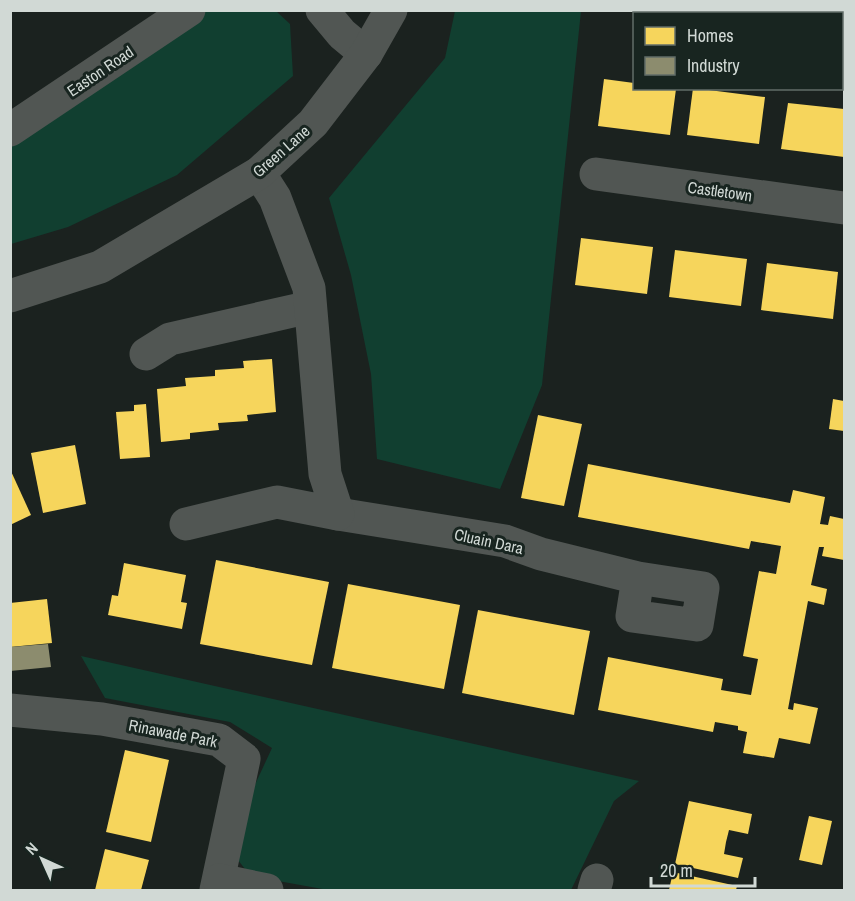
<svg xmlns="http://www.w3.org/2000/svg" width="855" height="901" font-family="'Archivo Narrow',sans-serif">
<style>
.green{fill:#113f30}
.homes{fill:#f6d55c}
.industry{fill:#8c8c6e}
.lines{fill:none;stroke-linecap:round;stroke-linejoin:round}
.street{stroke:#515653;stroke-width:33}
.secondary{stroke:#515653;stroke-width:33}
.labels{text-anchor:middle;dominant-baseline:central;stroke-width:6;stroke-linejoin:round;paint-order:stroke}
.street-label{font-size:16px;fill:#d1d9d5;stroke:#182520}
</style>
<rect width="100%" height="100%" fill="#1b221f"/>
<g class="green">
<path d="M 207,11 L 276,11 L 290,24 L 293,76 L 177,175 L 68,227 L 11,244 L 11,145 Z"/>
<path d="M 455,11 L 581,11 L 542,385 L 500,489 L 377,459 L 371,374 L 351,275 L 329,198 L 445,58 Z"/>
<path d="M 81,656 L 639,781 L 614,801 L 571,890 L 328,890 L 267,879 L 245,869 L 234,855 L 252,791 L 272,748 L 230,722 L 105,698 Z"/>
</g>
<g class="homes">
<path d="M 604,79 L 634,83 L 634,88 L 676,89 L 670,135 L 598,126 Z"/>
<path d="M 693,88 L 765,97 L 759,144 L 687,135 Z"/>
<path d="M 788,103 L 844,109 L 844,157 L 781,149 Z"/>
<path d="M 581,238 L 653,247 L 647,294 L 575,285 Z"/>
<path d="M 675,250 L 747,259 L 741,306 L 669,297 Z"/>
<path d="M 767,263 L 838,272 L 833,319 L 761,310 Z"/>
<path d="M 272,359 L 276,412 L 247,415 L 248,421 L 218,423 L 219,430 L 190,433 L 190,439 L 161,442 L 157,389 L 186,386 L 185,378 L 215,376 L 215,370 L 244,368 L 243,361 Z"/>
<path d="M 833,399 L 844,401 L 844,431 L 829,429 Z"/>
<path d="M 146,404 L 150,457 L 120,459 L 116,412 L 134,411 L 134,405 Z"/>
<path d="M 538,415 L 582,424 L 564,506 L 521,498 Z"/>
<path d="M 75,445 L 86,504 L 43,513 L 31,453 Z"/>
<path d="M 588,464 L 790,503 L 793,490 L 825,497 L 820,524 L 828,525 L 830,516 L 844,519 L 844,560 L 822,556 L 824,547 L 819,547 L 811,585 L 827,589 L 824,605 L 808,601 L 788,709 L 793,710 L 794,703 L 818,708 L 810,744 L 779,738 L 774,758 L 743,753 L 747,732 L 738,730 L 738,726 L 715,722 L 713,732 L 598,710 L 608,657 L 723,679 L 721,690 L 751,695 L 758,659 L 743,656 L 759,571 L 776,574 L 781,546 L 751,541 L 749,549 L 578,517 Z"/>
<path d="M 10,469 L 31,515 L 10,525 Z"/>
<path d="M 216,560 L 329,582 L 312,665 L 200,644 Z"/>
<path d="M 124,563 L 186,575 L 181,602 L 187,603 L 182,629 L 108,615 L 112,595 L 118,596 Z"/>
<path d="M 348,584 L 460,605 L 444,689 L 332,668 Z"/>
<path d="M 47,599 L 52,643 L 10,647 L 10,603 Z"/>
<path d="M 478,610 L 590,631 L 574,715 L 462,693 Z"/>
<path d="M 125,750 L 169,760 L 151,842 L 106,832 Z"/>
<path d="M 689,801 L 752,814 L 748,834 L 729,830 L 726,842 L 724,854 L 743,858 L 738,878 L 675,864 Z"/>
<path d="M 809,816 L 832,821 L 822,865 L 799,860 Z"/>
<path d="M 105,849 L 149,860 L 141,890 L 95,890 Z"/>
<path d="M 673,872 L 737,886 L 736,890 L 669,890 Z"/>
</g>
<path class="industry" d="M 48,644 L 51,667 L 10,671 L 10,647 Z"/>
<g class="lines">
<g class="street">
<path d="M 322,10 L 342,34 L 366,54"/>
<path d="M 10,130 L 189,10"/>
<path d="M 596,174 L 844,208"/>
<path d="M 146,354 L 170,339 L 310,307"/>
<path d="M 338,514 L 505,541 L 541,554 L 638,578 L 703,588 L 697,625 L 632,616 L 638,578"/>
<path d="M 186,524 L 277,502 L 338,514 L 325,474 L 309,288 L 275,198 L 259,173"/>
<path d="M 10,710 L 102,719 L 219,740 L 244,759 L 216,890"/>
<path d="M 219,880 L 267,890"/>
<path d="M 594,890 L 597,880"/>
</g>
<path class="secondary" d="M 10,296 L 100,267 L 259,173 L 313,123 L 366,54 L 391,10"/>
</g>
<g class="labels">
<g class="street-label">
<text transform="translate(100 71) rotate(-34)">Easton Road</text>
<text transform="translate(281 151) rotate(-41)">Green Lane</text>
<text transform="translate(720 191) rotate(8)">Castletown</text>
<text transform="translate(489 541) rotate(12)">Cluain Dara</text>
<text transform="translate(173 733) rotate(11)">Rinawade Park</text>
</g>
</g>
<rect width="855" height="901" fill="none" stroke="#d1d9d5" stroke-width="24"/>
<rect x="633" y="12" width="210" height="78" fill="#182520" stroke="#626d68" stroke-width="1.5"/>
<rect x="645" y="27" width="30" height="18" fill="#f6d55c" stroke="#626d68" stroke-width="1.5"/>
<text x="687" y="42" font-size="18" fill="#d1d9d5">Homes</text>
<rect x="645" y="57" width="30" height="18" fill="#8c8c6e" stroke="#626d68" stroke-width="1.5"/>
<text x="687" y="72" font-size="18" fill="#d1d9d5">Industry</text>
<g transform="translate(42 859) rotate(315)" stroke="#182520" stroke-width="4.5" paint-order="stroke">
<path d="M0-4.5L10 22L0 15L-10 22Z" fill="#d1d9d5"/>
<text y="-9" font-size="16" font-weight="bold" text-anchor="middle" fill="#d1d9d5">N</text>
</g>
<path d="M651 877v9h104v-9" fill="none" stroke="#d1d9d5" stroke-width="3"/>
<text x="660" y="877" font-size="18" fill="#d1d9d5" stroke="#182520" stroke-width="4.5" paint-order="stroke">20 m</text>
</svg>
